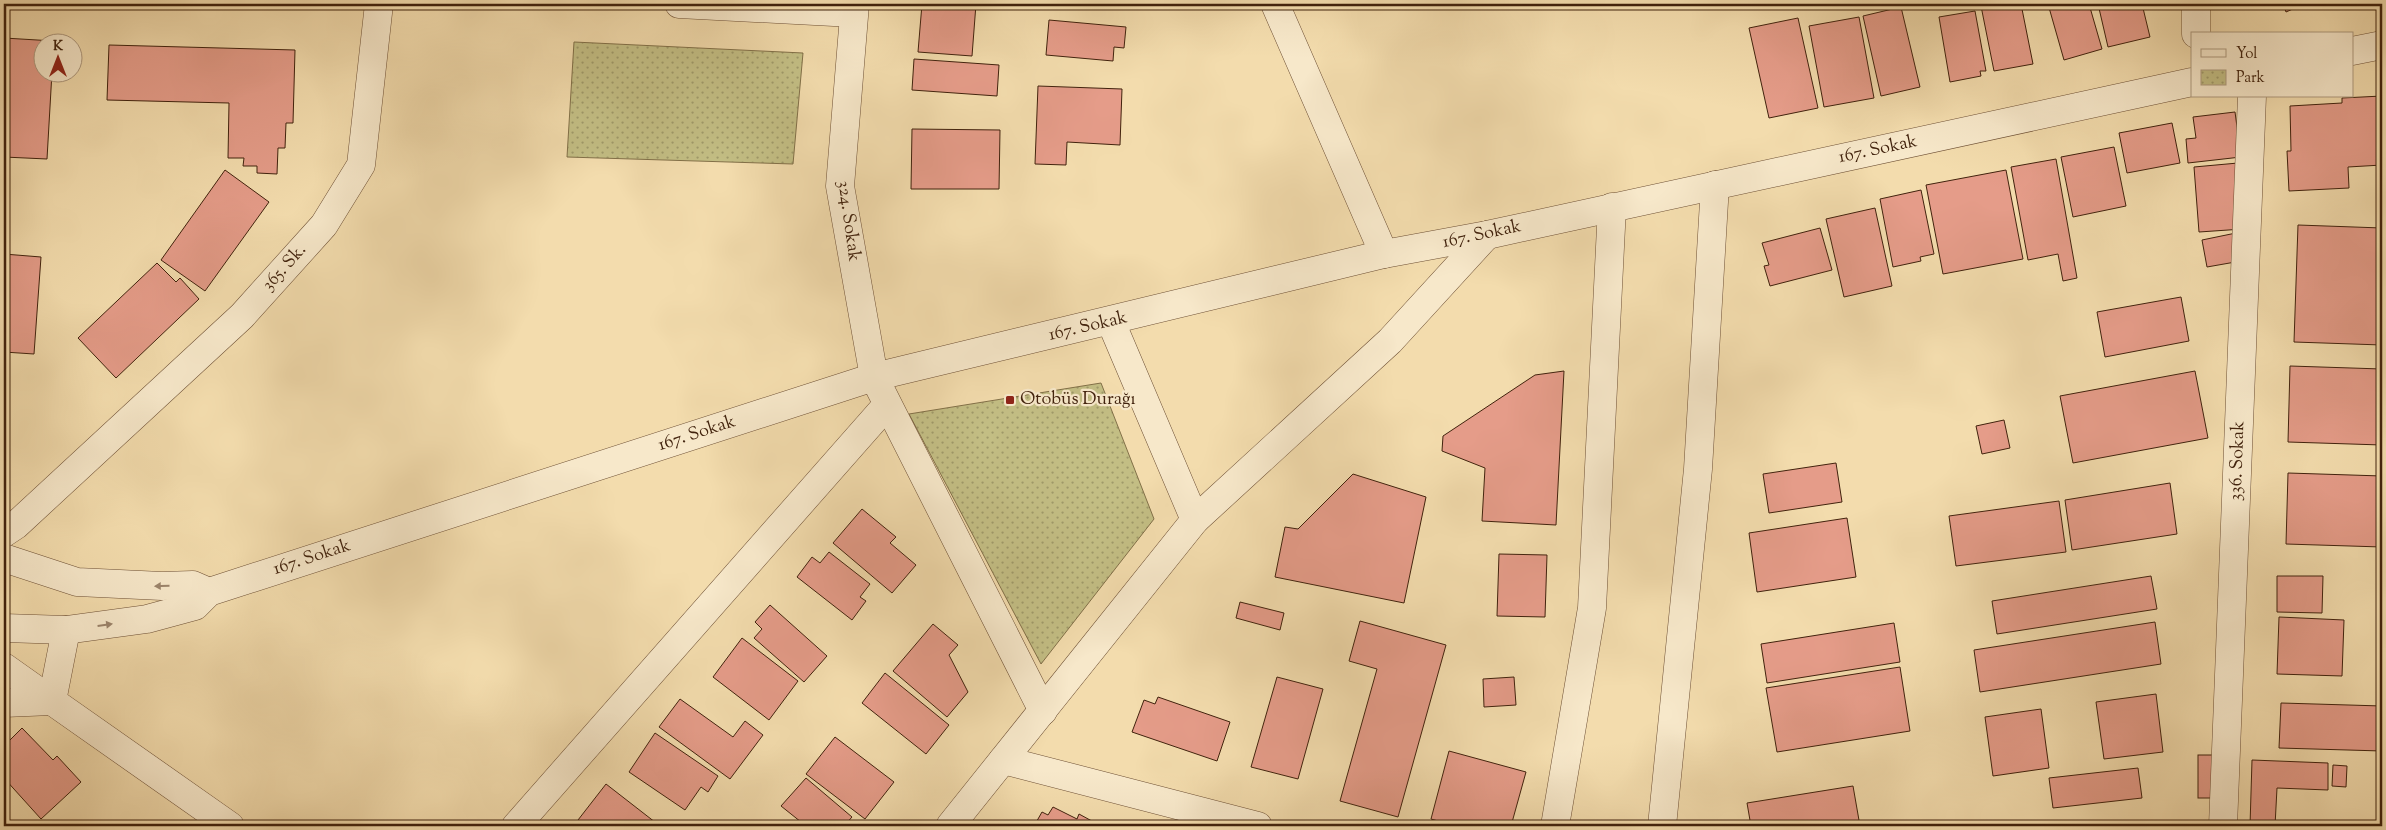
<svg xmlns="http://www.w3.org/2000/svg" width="2386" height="830" font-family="'Sorts Mill Goudy',serif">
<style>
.park{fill:url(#park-dots);stroke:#827048}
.building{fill:#e59c89;stroke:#41220d}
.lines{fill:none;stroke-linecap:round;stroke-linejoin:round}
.minor-casing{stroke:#6e5035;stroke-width:29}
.tertiary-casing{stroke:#6e5035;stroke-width:29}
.minor{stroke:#f7e8ca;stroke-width:28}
.tertiary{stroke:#f7e8ca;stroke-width:28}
.oneway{fill:#9c856c}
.poi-dot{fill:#8f2418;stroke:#f7e8ca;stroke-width:2}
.labels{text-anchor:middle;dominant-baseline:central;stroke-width:4.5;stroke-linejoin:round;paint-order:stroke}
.street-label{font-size:18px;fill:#41220d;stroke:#f7e8ca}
.poi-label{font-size:18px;fill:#41220d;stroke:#f7e8ca;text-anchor:start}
</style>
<defs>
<pattern id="park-dots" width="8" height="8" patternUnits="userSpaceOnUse" patternTransform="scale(1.25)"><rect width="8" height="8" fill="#c3be84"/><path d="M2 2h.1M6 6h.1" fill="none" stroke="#a09a6a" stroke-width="1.8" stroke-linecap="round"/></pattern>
</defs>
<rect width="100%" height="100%" fill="#f3dcad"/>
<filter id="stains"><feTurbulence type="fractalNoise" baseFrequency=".004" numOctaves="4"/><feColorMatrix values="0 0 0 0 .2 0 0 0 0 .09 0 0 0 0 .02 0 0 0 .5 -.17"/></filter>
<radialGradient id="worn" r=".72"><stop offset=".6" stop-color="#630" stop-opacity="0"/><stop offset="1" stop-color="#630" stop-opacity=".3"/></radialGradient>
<g class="park">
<path d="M 574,42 L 803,53 L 793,164 L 567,157 Z"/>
<path d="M 1101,383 L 1154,519 L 1041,664 L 909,414 Z"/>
</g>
<g class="building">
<path d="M 922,4 L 976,4 L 972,56 L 918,52 Z"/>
<path d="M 1993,4 L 2021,4 L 2033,64 L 1994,71 L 1981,6 Z"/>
<path d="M 2048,4 L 2089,4 L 2102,49 L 2064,60 Z"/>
<path d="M 2098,4 L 2142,4 L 2150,37 L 2108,47 Z"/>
<path d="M 2283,4 L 2304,4 L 2286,12 Z"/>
<path d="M 1901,7 L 1920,87 L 1881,96 L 1863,16 Z"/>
<path d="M 1975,11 L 1986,71 L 1980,71 L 1981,76 L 1950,82 L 1939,17 Z"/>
<path d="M 1859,17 L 1874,98 L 1824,107 L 1809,26 Z"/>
<path d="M 1798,18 L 1818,108 L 1769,118 L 1749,28 Z"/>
<path d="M 1049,20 L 1126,27 L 1124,48 L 1114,47 L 1113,61 L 1046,55 Z"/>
<path d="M 4,38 L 54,41 L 42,42 L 42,72 L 52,72 L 47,159 L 4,157 Z"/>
<path d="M 109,45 L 295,50 L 293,123 L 286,123 L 285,148 L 278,148 L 277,174 L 257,173 L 257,166 L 243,166 L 244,158 L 228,158 L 229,103 L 107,100 Z"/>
<path d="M 914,59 L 999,65 L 997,96 L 912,90 Z"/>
<path d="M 1038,86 L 1122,89 L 1120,145 L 1067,142 L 1066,165 L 1035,164 Z"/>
<path d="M 2382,96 L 2382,165 L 2348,167 L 2349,188 L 2289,191 L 2287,151 L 2291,151 L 2290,106 L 2342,103 L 2342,98 Z"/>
<path d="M 2235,112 L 2241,157 L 2188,163 L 2186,139 L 2196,138 L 2193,117 Z"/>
<path d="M 2172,123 L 2180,163 L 2127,173 L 2119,133 Z"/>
<path d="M 912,129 L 1000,130 L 999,189 L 911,189 Z"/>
<path d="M 2114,147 L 2126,206 L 2073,217 L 2061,157 Z"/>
<path d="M 2056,159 L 2077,278 L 2063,281 L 2058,254 L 2028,260 L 2011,167 Z"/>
<path d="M 2238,163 L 2243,229 L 2199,232 L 2194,167 Z"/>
<path d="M 225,170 L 269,202 L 205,291 L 161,260 Z"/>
<path d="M 2006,170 L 2023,259 L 1943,274 L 1926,185 Z"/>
<path d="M 1921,190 L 1934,254 L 1920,257 L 1921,261 L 1893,267 L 1880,199 Z"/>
<path d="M 1875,208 L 1892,286 L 1844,297 L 1826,219 Z"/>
<path d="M 2298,225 L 2382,228 L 2382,345 L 2294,342 Z"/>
<path d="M 1820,228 L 1832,270 L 1770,286 L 1764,266 L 1769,265 L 1762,243 Z"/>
<path d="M 2236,233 L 2241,261 L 2207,267 L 2202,240 Z"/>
<path d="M 4,254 L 41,257 L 34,354 L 4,352 Z"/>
<path d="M 157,263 L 176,282 L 180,278 L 199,299 L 116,378 L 78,338 Z"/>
<path d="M 2181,297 L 2189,341 L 2105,357 L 2097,312 Z"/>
<path d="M 2290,366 L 2382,369 L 2382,445 L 2288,442 Z"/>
<path d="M 4,369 L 9,369 L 7,440 L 4,440 Z"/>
<path d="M 1564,371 L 1556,525 L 1482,521 L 1485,468 L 1442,451 L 1443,436 L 1535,375 Z"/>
<path d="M 2195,371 L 2208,438 L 2073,463 L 2060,396 Z"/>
<path d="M 2004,420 L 2010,448 L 1982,454 L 1976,426 Z"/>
<path d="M 1836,463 L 1842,502 L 1769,513 L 1763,474 Z"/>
<path d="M 2288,473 L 2382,476 L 2382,547 L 2286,544 Z"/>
<path d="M 1353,474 L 1426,497 L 1404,603 L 1275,577 L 1285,527 L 1298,529 Z"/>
<path d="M 2170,483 L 2177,534 L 2072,550 L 2065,500 Z"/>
<path d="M 2059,501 L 2066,552 L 1956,566 L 1949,516 Z"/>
<path d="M 862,509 L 896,537 L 890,543 L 916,565 L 892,593 L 833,543 Z"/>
<path d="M 1847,518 L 1856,577 L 1757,592 L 1749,533 Z"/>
<path d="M 829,552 L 870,584 L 860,597 L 866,601 L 852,620 L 797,577 L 812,557 L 820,563 Z"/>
<path d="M 1499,554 L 1547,555 L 1545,617 L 1497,616 Z"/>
<path d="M 2151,576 L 2157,609 L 1997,634 L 1992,601 Z"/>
<path d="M 2277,576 L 2323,576 L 2322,613 L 2277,612 Z"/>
<path d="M 1240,602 L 1284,613 L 1280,630 L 1236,618 Z"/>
<path d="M 770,605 L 827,656 L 804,682 L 754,638 L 762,629 L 755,622 Z"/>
<path d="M 2279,617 L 2344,620 L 2342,676 L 2277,674 Z"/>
<path d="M 1360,621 L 1446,645 L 1398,817 L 1340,801 L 1377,669 L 1349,661 Z"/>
<path d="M 2155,622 L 2161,664 L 1980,692 L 1974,650 Z"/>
<path d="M 1894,623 L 1900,662 L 1767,683 L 1761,644 Z"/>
<path d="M 933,624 L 958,645 L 949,655 L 968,692 L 947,717 L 893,671 Z"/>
<path d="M 742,638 L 798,681 L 769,720 L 713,677 Z"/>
<path d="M 1900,667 L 1910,731 L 1777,752 L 1766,688 Z"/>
<path d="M 885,673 L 949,725 L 926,754 L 862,703 Z"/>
<path d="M 1277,677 L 1323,689 L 1298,779 L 1251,767 Z"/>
<path d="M 1514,677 L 1516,705 L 1484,707 L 1483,679 Z"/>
<path d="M 2156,694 L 2163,752 L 2104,759 L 2096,702 Z"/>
<path d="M 1158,697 L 1230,722 L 1217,761 L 1132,732 L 1144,700 L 1155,704 Z"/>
<path d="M 680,699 L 733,737 L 745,721 L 763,735 L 730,779 L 659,727 Z"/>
<path d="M 2281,703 L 2382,706 L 2382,751 L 2279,748 Z"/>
<path d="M 2041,709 L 2049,768 L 1993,776 L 1985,717 Z"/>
<path d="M 22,728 L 53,760 L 57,756 L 81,782 L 41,819 L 4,778 L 4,746 Z"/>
<path d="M 655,733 L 718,776 L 708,792 L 701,787 L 685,810 L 629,772 Z"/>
<path d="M 835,737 L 894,782 L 865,819 L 806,774 Z"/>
<path d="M 1449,751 L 1526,772 L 1511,826 L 1456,826 L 1431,819 Z"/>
<rect x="2198" y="755" width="23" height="43"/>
<path d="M 2252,760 L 2328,763 L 2328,790 L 2277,788 L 2275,826 L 2250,826 Z"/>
<path d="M 2333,765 L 2347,766 L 2346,787 L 2332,786 Z"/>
<path d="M 2138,768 L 2142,798 L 2053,808 L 2049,778 Z"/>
<path d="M 806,778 L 852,817 L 844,826 L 806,826 L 781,806 Z"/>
<path d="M 606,784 L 660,826 L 586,826 L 578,820 Z"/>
<path d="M 1853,786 L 1860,826 L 1751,826 L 1747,803 Z"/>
<path d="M 1053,807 L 1077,819 L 1079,814 L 1101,826 L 1034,826 L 1042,812 L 1048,815 Z"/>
</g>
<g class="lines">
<defs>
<g id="minor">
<path d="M 679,4 L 853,13"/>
<path d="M 855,4 L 840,186 L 874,377 L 1043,711"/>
<path d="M 1275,4 L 1384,254"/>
<path d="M 2196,34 L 2196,4"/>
<path d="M 1111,322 L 1195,520"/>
<path d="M 4,533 L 16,525 L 242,316 L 324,225 L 361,165 L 379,4"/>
<path d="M 66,630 L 52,701 L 230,826"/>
<path d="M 4,667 L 52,701"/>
<path d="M 4,703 L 52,701"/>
<path d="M 1003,760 L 1258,826"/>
<path d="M 516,826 L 886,406"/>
<path d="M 950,826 L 1195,520 L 1390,341 L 1487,235"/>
<path d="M 1555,826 L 1592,608 L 1612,207"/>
<path d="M 1662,826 L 1698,469 L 1715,185"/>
<path d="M 2223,826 L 2252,96"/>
</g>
<g id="tertiary">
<path d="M 2352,51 L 2382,45"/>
<path d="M 4,558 L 77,582 L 162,586 L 193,585 L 209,592"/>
<path d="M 4,628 L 66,630 L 147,619 L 195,606 L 209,592 L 874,377 L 1384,254 L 1487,235 L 2192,82"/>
</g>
</defs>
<use href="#minor" class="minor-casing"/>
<use href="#tertiary" class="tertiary-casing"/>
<use href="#minor" class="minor"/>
<use href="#tertiary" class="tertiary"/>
</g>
<defs><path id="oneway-solid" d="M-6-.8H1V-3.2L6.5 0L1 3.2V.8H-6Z" transform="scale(1.25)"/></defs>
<g class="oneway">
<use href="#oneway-solid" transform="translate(162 586) rotate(179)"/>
<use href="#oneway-solid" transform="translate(105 625) rotate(-8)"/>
</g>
<rect class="poi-dot" x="1005" y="395" width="10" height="10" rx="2.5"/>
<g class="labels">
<g class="street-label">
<text transform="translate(1878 150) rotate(-12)">167. Sokak</text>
<text transform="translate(848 221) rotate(82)">324. Sokak</text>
<text transform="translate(1482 235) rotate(-12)">167. Sokak</text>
<text transform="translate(285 268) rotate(-48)">365. Sk.</text>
<text transform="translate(1088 327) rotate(-13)">167. Sokak</text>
<text transform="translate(697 434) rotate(-18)">167. Sokak</text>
<text transform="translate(2238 461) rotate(-88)">336. Sokak</text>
<text transform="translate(312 558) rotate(-18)">167. Sokak</text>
</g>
<g class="poi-label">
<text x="1020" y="400">Otobüs Durağı</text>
</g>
</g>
<rect width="2386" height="830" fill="none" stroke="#f3dcad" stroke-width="20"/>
<rect x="5" y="5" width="2376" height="820" fill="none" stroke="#41220d" stroke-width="2.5"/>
<rect x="10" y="10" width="2366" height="810" fill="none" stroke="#41220d"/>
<rect x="2191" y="32" width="162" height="65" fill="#f7e8ca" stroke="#ae997e"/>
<rect x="2201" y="49" width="25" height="8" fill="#f7e8ca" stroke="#ae997e"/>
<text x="2236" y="58" font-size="15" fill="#41220d">Yol</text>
<rect x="2201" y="70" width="25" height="15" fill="url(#park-dots)" stroke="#ae997e"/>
<text x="2236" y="82" font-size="15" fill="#41220d">Park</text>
<g transform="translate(58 58)"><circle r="24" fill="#f7e8ca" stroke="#ae997e"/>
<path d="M0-4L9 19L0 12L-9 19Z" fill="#8f2418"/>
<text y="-8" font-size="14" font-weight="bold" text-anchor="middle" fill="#41220d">K</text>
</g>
<rect width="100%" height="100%" filter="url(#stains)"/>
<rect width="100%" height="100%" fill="url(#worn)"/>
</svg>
